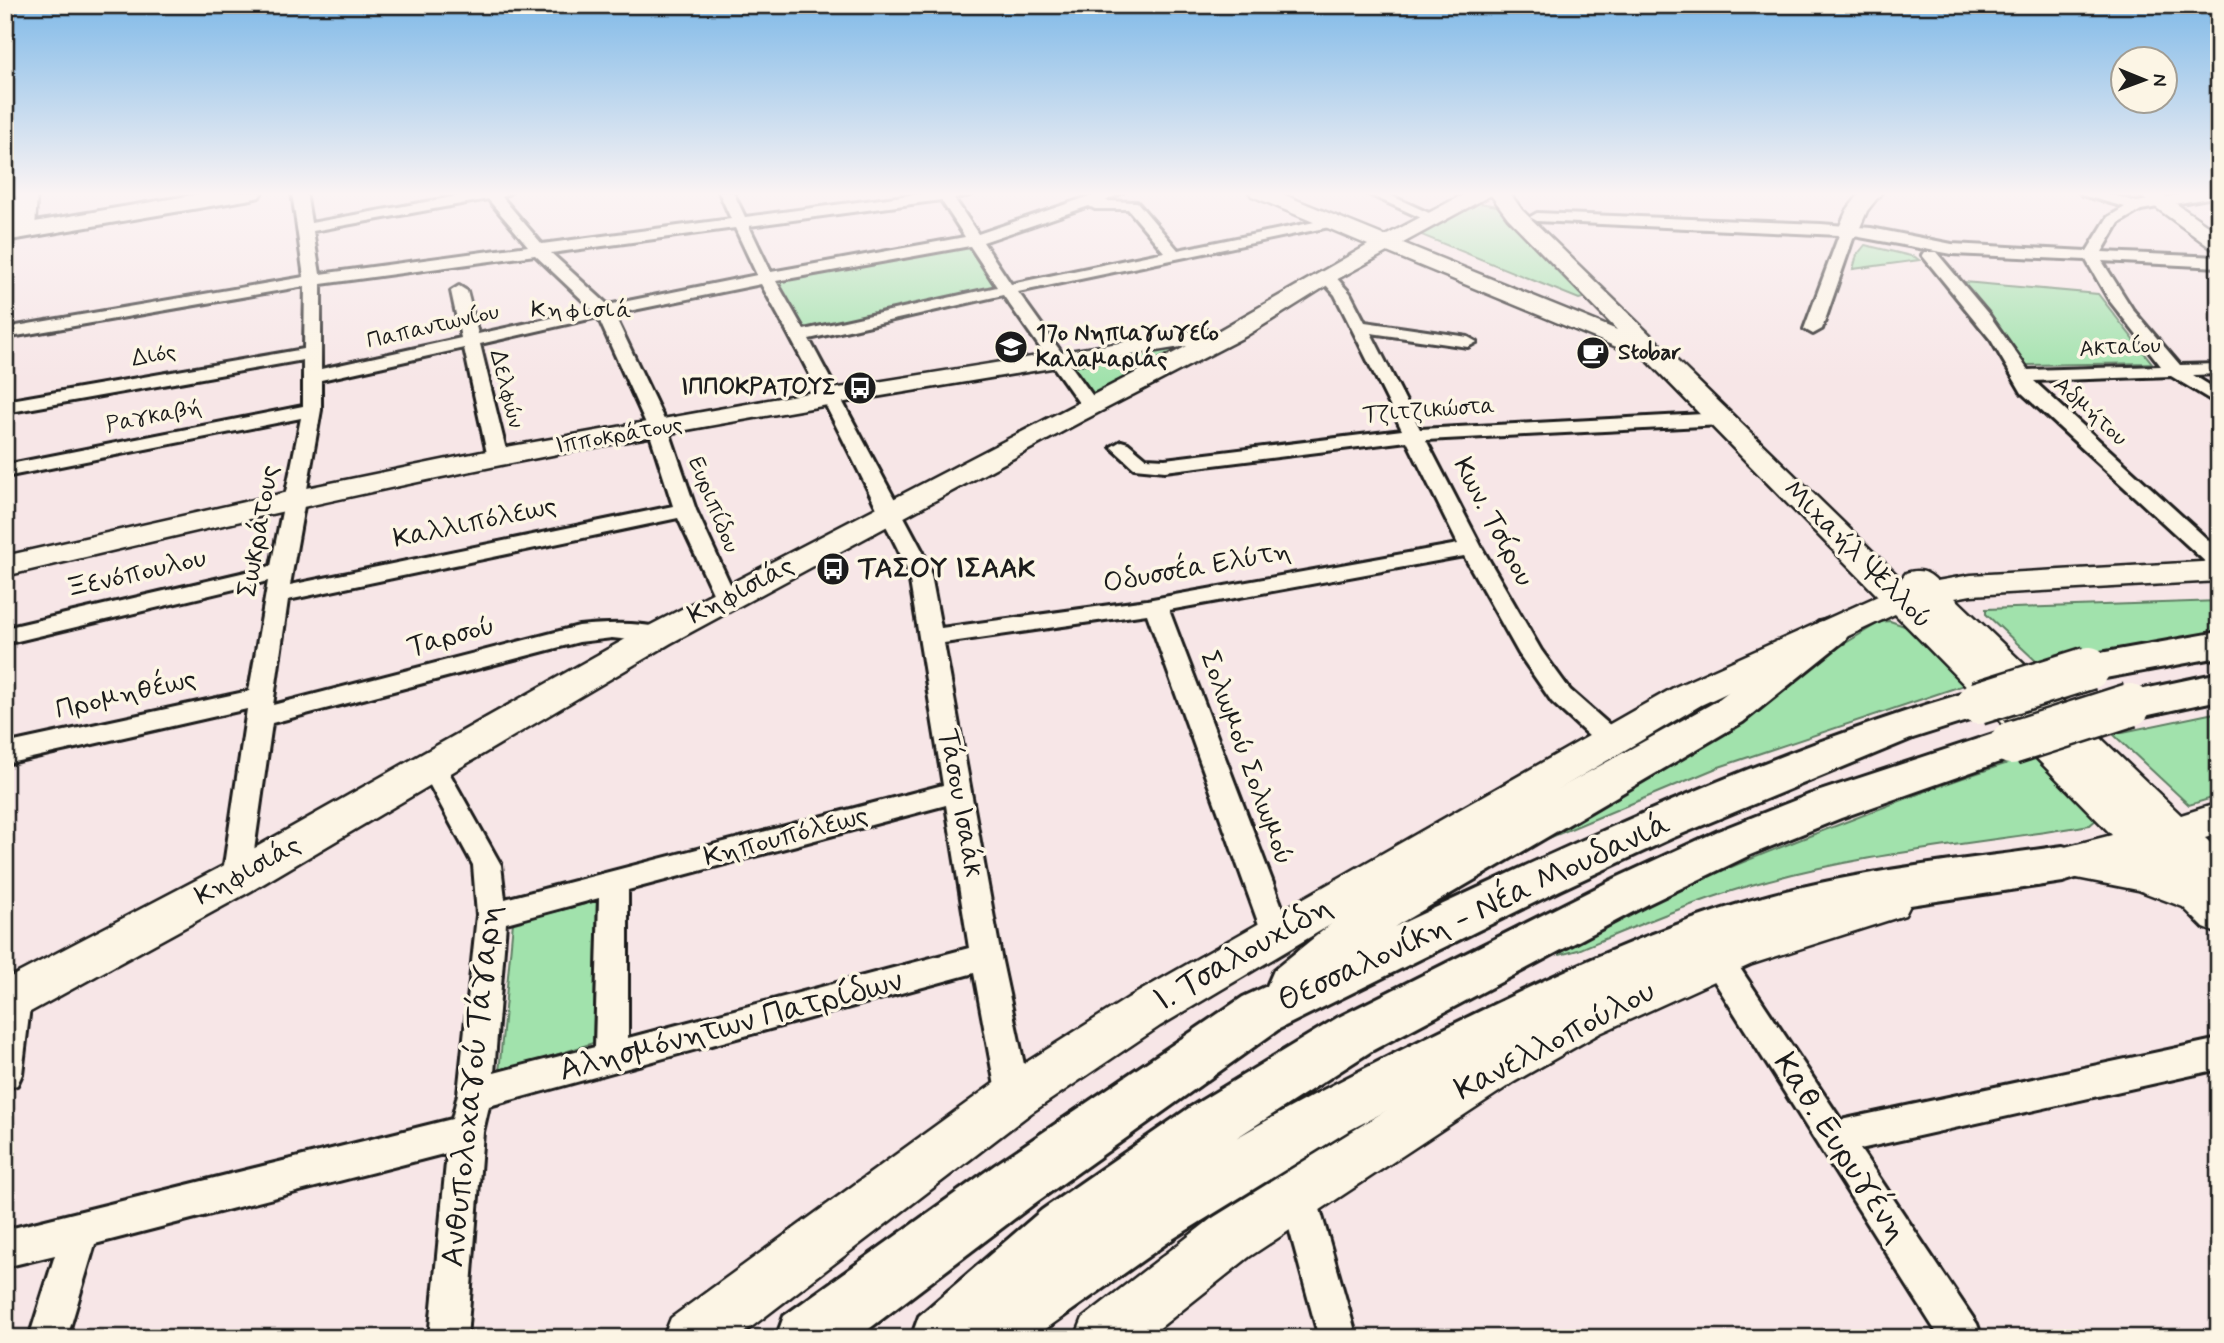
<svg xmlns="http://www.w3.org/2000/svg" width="2224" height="1343" font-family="Mynerve,sans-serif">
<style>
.green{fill:#a1e2ac;stroke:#5e7f64;stroke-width:2}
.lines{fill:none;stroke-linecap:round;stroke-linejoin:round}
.street-casing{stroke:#1c1c1c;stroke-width:6}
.secondary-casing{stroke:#1c1c1c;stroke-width:5}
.primary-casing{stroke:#1c1c1c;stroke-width:6}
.highway-casing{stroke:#1c1c1c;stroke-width:6}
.street{fill:#fcf5e5;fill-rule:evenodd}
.secondary{fill:#fcf5e5;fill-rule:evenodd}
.primary{fill:#fcf5e5;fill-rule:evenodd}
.highway{fill:#fcf5e5;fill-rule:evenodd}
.highway-bridge-casing{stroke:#1c1c1c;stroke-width:47;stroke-linecap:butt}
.highway-bridge{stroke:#fcf5e5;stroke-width:42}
.labels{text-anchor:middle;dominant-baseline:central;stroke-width:7;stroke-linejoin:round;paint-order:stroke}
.far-street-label{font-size:23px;fill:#1c1c1c;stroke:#fcf5e5}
.far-poi-label{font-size:23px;font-weight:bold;fill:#1c1c1c;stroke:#fcf5e5;text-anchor:start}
.far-neighbourhood-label{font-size:24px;letter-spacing:2px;fill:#1c1c1c;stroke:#fcf5e5}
.street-label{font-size:28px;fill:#1c1c1c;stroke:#fcf5e5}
.poi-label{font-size:28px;font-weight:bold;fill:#1c1c1c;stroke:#fcf5e5;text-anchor:start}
.near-street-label{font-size:33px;fill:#1c1c1c;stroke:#fcf5e5}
</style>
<rect width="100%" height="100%" fill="#f7e6e7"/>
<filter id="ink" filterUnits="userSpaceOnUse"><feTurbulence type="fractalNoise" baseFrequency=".0143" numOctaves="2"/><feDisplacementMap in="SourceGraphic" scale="14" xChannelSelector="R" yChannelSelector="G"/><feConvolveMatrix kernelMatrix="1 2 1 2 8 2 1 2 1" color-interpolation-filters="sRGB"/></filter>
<g filter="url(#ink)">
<g class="green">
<path d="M 1479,203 L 1497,206 L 1587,297 L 1579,299 L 1419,234 Z"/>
<path d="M 975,240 L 1008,290 L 797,337 L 766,278 Z"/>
<path d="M 1865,245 L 1915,257 L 1919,260 L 1853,269 L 1857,255 Z"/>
<path d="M 1964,282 L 2098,294 L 2152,363 L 2027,365 Z"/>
<path d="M 1204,336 L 1090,397 L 1066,360 Z"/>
<path d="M 2219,601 L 2219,632 L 2038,663 L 1986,614 L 1986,609 Z"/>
<path d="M 1890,621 L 1913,629 L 1967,684 L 1719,767 L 1530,846 L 1526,839 L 1880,622 Z"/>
<path d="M 2219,712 L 2219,796 L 2189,805 L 2113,734 Z"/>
<path d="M 2039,754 L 2097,819 L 2090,825 C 1976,844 1860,853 1748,886 C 1690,903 1634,927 1578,950 L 1560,955 L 1557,952 C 1646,900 1743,861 1838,825 C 1905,799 1970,773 2039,754 Z"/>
<path d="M 597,901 L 593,1043 L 499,1073 L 513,922 Z"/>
</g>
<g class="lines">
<defs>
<g id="street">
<path d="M 5,192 L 21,192 L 19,195 L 5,197 Z"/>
<path d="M 292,192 L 306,192 L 311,223 L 480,192 L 511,192 L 502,197 L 542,244 L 731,219 L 719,192 L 733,192 L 745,217 L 933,192 L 972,192 L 970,195 L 954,198 L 978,234 L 1102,192 L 1123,192 L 1105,201 L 1137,202 L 1178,250 L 1334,218 L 1339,219 L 1341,222 L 1339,225 L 1334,226 L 1018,292 L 1100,406 L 1091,412 L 1084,410 L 1003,295 L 809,339 L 923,552 L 931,575 L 941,628 L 1147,600 L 1458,544 L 1407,441 L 1165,471 L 1134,468 L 1111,447 L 1121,441 L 1128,443 L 1146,458 L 1165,459 L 1402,430 L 1335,295 L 1318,276 L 1320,273 L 1332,273 L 1350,293 L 1365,322 L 1468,337 L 1477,342 L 1468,347 L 1371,333 L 1420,429 L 1722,413 L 1732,419 L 1722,425 L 1426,440 L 1482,548 L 1541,650 L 1570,690 L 1621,735 L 1625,742 L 1621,749 L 1612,751 L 1603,749 L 1552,702 L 1519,654 L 1464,556 L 1169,610 L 1292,933 L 1288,942 L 1277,946 L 1266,942 L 1262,933 L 1147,614 L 944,643 L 1001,957 L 1031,1097 L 1026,1108 L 1014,1113 L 1002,1108 L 997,1097 L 974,973 L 489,1106 L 483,1132 L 467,1338 L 429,1338 L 447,1153 L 95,1244 L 67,1338 L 29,1338 L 55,1255 L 5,1267 L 5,1230 L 452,1119 L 458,1094 L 477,915 L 473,865 L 419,765 L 423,758 L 432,755 L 441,758 L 501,865 L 505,899 L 943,785 L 909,575 C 899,547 884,524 872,498 C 836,424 800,354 761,284 L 614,314 L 668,428 L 696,510 L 737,599 L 734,604 L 726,606 L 718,604 L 678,518 L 288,600 L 273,705 L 579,626 C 608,623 638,622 667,629 L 671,635 L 667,641 L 659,643 L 612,638 L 579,642 L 272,723 L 250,879 L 246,887 L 236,891 L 226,887 L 222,879 L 247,709 L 5,764 L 5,744 L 249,691 L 268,581 L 5,644 L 5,628 L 271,566 L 301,418 L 5,477 L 5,465 L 303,406 L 303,360 L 5,413 L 5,401 L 304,349 L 305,286 L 5,338 L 5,328 L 304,277 ZM 488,199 L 528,246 L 320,274 L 313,231 ZM 941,200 L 965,237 L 771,272 L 749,226 ZM 1089,206 L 1095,209 L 1128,209 L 1164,252 L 1011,284 L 983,242 ZM 735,228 L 757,275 L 608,305 L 551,253 ZM 970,246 L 997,287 L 804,330 L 776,281 ZM 535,255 L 592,309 L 478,334 L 467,291 L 459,286 L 451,291 L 461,338 L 321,369 L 321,284 ZM 598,317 L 648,428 L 673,506 L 290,585 L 321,410 L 321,380 L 464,348 L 488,458 L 491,462 L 505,462 L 508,458 L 480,344 ZM 946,805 L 969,948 L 628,1038 L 628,890 ZM 599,898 L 595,1047 L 494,1073 L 506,923 Z"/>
<path d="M 1364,192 L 1383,192 L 1440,218 L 1438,221 L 1428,221 Z"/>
<path d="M 2080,192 L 2103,192 L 2137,202 L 2194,192 L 2219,192 L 2219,196 L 2141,210 L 2119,223 L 2102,252 L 2219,257 L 2219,267 L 2102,261 L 2133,310 L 2180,365 L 2219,364 L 2219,374 L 2193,375 L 2219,391 L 2219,405 L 2171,376 L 2034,381 L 2219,550 L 2219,569 L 2211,567 L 2022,393 L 1991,340 L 1922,255 L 1924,252 L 1936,252 L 1990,316 L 2028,370 L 2161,366 L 2109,300 L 2086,260 L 1952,254 L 1854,236 L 1822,329 L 1813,334 L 1804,329 L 1839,235 L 1537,221 L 1530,217 L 1537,213 L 1821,224 L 1871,228 L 1952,244 L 2087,251 L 2108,217 L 2125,207 L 2082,195 Z"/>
<path d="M 1717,946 L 1728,950 L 1841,1120 L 2219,1039 L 2219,1069 L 1860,1149 L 1977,1324 L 1982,1338 L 1940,1338 L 1706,968 L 1702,959 L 1706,950 Z"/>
<path d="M 15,984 L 26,988 L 31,998 L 22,1074 L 17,1085 L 5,1089 L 5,988 Z"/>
<path d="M 1298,1177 L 1311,1182 L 1316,1195 L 1357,1338 L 1319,1338 L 1280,1195 L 1285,1182 Z"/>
</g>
<g id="secondary">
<path d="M 17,192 L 37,192 L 35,231 L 32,236 L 16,236 L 13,231 Z"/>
<path d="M 1249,192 L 1277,192 L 1385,236 L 1468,192 L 1509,192 L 1522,210 L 1901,579 L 1906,573 C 1920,569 1927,571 1937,581 L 1971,575 L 2219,561 L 2219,581 L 1971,595 L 1955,598 L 2181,815 L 2219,803 L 2219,834 L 2205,838 L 2219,851 L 2219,934 L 2204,928 L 2183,907 L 2138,890 L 2072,877 L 2037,886 L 2022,882 L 2016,870 L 2022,858 L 2112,835 L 1895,614 L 1701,705 L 1160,1026 L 1031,1113 L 737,1338 L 663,1338 L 671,1318 L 997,1081 L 1128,998 L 1675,687 L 1878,596 L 1642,355 L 1631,353 L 1387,252 L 1334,281 L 1246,336 L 1084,420 L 671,643 L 251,891 L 21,1017 L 5,1023 L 5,980 L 221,867 L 647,627 L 1187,346 C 958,383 729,420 501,465 C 335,498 170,537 5,576 L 5,556 L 302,489 L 501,448 L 802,394 L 1206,329 L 1216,332 L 1368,245 L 1252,196 ZM 1491,195 L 1508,218 L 1617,330 L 1403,243 Z"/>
<path d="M 1861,192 L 1882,192 L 1867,211 L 1856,237 L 1840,237 L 1837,232 L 1847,210 Z"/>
<path d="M 2135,192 L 2159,192 L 2219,233 L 2219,249 L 2211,248 Z"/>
<path d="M 1890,886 L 1905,891 L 1911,903 L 1905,915 L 1752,964 L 1600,1033 L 1514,1082 L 1249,1257 L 1147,1338 L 1075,1338 L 1083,1318 L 1211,1219 L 1480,1052 L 1568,1005 L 1727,936 Z"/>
</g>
<path id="primary" d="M 211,192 L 262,192 L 259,197 L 251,199 L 5,241 L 5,227 Z"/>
<g id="highway">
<path d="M 1832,619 L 1845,622 L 1851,631 L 1845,640 L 1743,722 L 1394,927 C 1584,838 1776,748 1978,689 L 1992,693 L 1998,703 L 1992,713 L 1913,738 L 1672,838 L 1560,890 L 1279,1029 L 1035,1203 L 857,1338 L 776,1338 L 784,1316 L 995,1165 L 1243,997 L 1267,986 L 1274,970 L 1367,895 L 1715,702 L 1819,622 Z"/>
<path d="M 2219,632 L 2219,657 L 2089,681 L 2075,677 L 2070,668 L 2075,659 L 2089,655 Z"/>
<path d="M 2219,673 L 2219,700 L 2130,719 L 2116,715 L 2110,705 L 2116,695 Z"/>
<path d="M 2011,728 L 2025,733 L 2031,743 L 2025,753 L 1841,818 L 1750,855 L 1648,904 L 1373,1050 L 1236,1138 C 1307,1097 1379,1061 1452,1025 C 1555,974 1659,925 1770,895 C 1866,869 1965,860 2063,846 L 2079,851 L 2085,864 L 2079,877 L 2063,882 L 1857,913 L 1771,933 L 1699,957 L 1559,1020 L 1348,1131 L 1174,1238 L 1033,1338 L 911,1338 L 919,1316 L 1042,1210 L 1189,1108 L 1337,1018 L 1616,878 L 1718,831 L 1811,794 Z"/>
</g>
</defs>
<use href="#street" class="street-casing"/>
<use href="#secondary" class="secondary-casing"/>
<use href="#primary" class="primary-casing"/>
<use href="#highway" class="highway-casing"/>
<use href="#street" class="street"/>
<use href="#secondary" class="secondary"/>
<use href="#primary" class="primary"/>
<use href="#highway" class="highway"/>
<defs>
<g id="highway-bridge">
<path d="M 1978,703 L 2089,668"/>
<path d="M 2011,743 L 2130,705"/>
</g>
</defs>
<use href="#highway-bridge" class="highway-bridge-casing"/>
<use href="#highway-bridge" class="highway-bridge"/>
</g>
</g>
<linearGradient id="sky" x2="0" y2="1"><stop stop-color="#81bae8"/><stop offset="0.51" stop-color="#fbf4f4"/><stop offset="1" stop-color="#fbf4f4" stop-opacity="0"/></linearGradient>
<rect width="2224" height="380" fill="url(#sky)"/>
<defs>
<symbol id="school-disc" viewBox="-11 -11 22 22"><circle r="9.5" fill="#1c1c1c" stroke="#fcf5e5"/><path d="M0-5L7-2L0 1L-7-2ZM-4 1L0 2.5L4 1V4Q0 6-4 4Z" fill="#fff"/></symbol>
<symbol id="cafe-disc" viewBox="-11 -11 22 22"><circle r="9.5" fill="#1c1c1c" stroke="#fcf5e5"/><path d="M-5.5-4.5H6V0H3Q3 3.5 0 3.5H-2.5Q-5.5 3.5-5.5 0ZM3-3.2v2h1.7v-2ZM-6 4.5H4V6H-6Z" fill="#fff"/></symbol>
<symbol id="bus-disc" viewBox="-11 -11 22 22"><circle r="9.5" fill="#1c1c1c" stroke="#fcf5e5"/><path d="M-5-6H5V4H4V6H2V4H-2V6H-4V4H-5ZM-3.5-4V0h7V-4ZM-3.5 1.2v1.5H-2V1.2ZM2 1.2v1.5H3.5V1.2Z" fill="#fff"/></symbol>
</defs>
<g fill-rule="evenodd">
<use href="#school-disc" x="992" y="328" width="38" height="38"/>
<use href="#cafe-disc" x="1574" y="334" width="38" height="38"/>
<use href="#bus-disc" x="841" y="369" width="38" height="38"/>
<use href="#bus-disc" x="814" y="550" width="38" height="38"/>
</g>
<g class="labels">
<g class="far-street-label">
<text transform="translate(433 327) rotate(-13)">Παπαντωνίου</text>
<text transform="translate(2120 348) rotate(-3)">Ακταίου</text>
<text transform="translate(154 356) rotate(-10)">Διός</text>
<text transform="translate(506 389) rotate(76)">Δελφών</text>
<text transform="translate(1429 411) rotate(-4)">Τζιτζικώστα</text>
<text transform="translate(2090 412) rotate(42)">Αδμήτου</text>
<text transform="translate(154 417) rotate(-11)">Ραγκαβή</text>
<text transform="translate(619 436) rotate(-10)">Ιπποκράτους</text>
<text transform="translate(713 505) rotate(68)">Ευριπίδου</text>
</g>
<g class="far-poi-label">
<text x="1036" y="334">17ο Νηπιαγωγείο<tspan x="1036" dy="26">Καλαμαριάς</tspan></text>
<text x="1618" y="353">Stobar</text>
<text x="836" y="388" text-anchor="end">ΙΠΠΟΚΡΑΤΟΥΣ</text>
</g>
<g class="far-neighbourhood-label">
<text x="582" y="310">Κηφισιά</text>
</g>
<g class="street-label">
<text transform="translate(1493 522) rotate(62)">Κων. Τσίρου</text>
<text transform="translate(475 523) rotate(-12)">Καλλιπόλεως</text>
<text transform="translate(259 531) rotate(-80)">Σωκράτους</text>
<text transform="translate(1857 555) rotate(45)">Μιχαήλ Ψελλού</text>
<text transform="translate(1197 568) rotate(-10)">Οδυσσέα Ελύτη</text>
<text transform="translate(136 574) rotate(-13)">Ξενόπουλου</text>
<text transform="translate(741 591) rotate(-28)">Κηφισιάς</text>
<text transform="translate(451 637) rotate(-15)">Ταρσού</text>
<text transform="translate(126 695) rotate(-13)">Προμηθέως</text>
<text transform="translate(1246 758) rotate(70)">Σολωμού Σολωμού</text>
<text transform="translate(960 803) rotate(80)">Τάσου Ισαάκ</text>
<text transform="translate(786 837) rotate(-15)">Κηπουπόλεως</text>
<text transform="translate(248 871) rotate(-29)">Κηφισιάς</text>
</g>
<g class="poi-label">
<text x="858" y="569">ΤΑΣΟΥ ΙΣΑΑΚ</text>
</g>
<g class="near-street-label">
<text transform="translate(1474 913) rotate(-25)">Θεσσαλονίκη - Νέα Μουδανιά</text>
<text transform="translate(1243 954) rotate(-30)">Ι. Τσαλουχίδη</text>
<text transform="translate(731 1026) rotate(-15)">Αλησμόνητων Πατρίδων</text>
<text transform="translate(1555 1041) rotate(-28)">Κανελλοπούλου</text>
<text transform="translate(472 1086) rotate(-84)">Ανθυπολοχαγού Τάγαρη</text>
<text transform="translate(1840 1148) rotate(57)">Καθ. Ευρυγένη</text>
</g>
</g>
<rect width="2224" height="1343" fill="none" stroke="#fcf5e5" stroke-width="28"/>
<rect x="14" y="14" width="2196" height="1315" fill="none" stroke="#1c1c1c" stroke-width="2.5" filter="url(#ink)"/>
<g transform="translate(2144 80) rotate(91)"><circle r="33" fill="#fcf5e5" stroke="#a29e95" stroke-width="2"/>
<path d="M0-5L12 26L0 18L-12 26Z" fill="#1c1c1c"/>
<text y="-10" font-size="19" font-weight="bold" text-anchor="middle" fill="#1c1c1c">N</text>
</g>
</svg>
